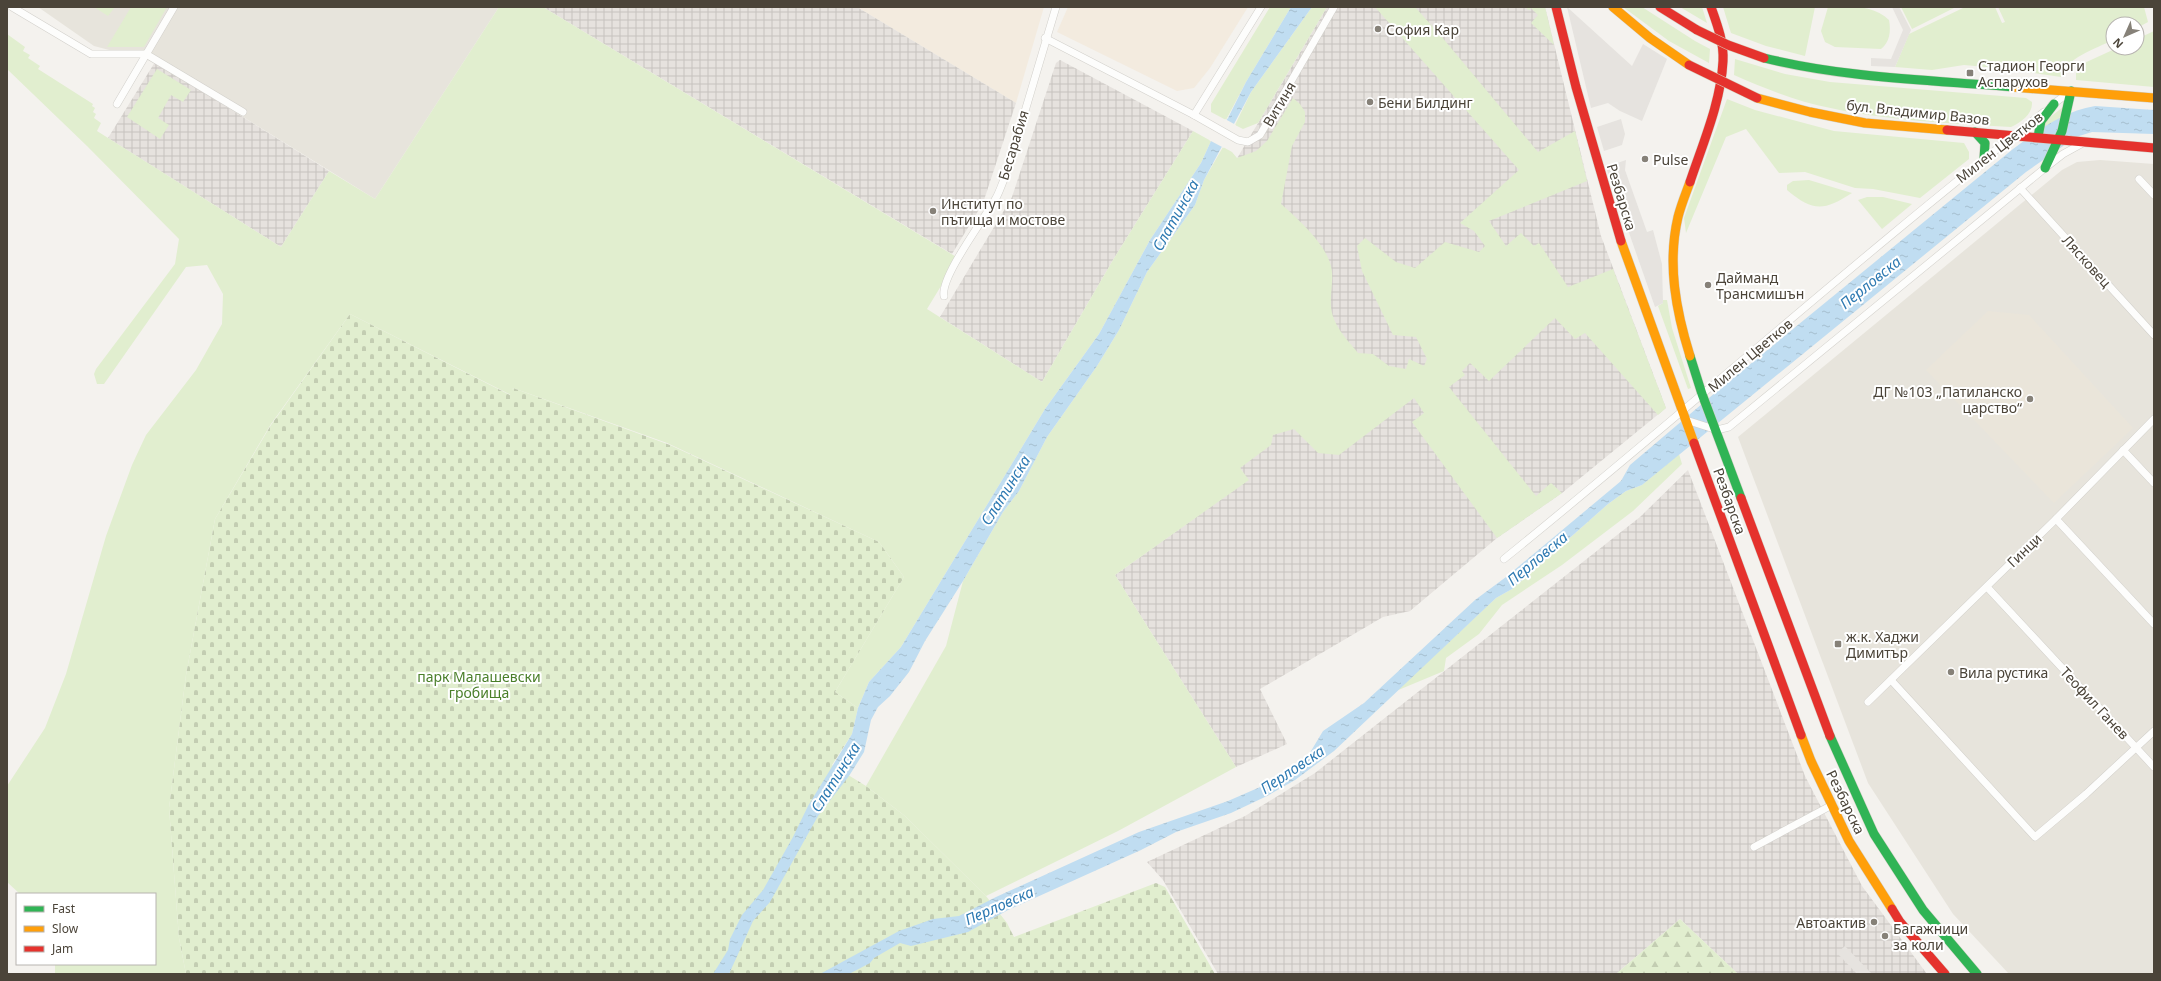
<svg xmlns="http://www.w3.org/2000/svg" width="2161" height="981" font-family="'Noto Sans',sans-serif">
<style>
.residential{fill:#e7e4dc}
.commercial{fill:#f3ebdf}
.industrial{fill:url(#industrial-grid)}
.education{fill:#eae5da}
.grass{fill:#e1eecf}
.forest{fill:url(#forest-firs)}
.cemetery{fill:url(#cemetery-stones)}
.park{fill:url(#park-tufts)}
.parking{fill:#e6e3df}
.water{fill:url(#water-ripples)}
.pier{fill:#f4f2ee}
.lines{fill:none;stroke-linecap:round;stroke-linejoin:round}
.street-casing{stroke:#d2d0cb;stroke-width:8}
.fast-casing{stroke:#d3cfc5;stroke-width:10}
.slow-casing{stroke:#d3cfc5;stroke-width:10}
.jam-casing{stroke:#d3cfc5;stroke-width:10}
.street{stroke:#fdfdfc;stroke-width:7}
.fast{stroke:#30b455;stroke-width:9}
.slow{stroke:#ff9f0a;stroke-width:9}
.jam{stroke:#e5322d;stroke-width:9}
.jam-bridge-casing{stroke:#d6cebb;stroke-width:10;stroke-linecap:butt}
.jam-bridge{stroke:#e5322d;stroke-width:9}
.poi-dot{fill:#868178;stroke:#fff;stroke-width:1.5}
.labels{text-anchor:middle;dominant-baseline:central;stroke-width:4;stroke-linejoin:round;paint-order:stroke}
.poi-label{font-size:14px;fill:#4b4439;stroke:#fff;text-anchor:start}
.street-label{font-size:14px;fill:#4b4439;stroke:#fff}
.park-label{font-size:14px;fill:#4a7f2a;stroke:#fff}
.water-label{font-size:15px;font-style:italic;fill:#2e7ab2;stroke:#fff}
</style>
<defs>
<pattern id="industrial-grid" width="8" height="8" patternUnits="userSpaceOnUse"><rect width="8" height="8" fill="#e6e2de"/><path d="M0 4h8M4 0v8" fill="none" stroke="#c7c3bf"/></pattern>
<pattern id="forest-firs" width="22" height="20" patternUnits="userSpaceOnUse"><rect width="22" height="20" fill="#e1eecf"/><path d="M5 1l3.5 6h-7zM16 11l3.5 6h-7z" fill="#c3cdb2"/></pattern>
<pattern id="cemetery-stones" width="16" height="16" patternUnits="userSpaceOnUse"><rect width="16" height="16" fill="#e1eecf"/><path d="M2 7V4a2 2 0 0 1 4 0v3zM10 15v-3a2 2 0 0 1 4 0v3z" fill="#c3cdb2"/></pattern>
<pattern id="park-tufts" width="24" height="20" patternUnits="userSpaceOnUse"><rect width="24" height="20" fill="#e1eecf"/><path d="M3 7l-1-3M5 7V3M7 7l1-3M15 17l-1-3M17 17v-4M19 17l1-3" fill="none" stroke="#c3cdb2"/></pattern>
<pattern id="water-ripples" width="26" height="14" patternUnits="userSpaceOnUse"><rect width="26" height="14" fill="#c0ddf1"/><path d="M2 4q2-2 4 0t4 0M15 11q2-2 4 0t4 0" fill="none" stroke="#a6bfcf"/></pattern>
</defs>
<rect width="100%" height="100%" fill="#f4f2ee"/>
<g class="residential">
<path d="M 38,7 L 499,7 L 375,199 L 155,62 L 94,46 Z"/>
<path d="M 2100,160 L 2154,164 L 2154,974 L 2009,974 L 1953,914 L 1868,783 L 1738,437 L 2062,170 L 2077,162 Z"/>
</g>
<g class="commercial">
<path d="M 857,7 L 1044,7 L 1016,103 Z"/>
<path d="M 1068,7 L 1248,7 L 1210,68 L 1194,88 L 1177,91 L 1057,32 Z"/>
</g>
<g class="industrial">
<path d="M 543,7 L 857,7 L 1016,103 L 983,203 L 952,254 Z"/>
<path d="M 1327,7 L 1545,7 L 1601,236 L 1666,408 L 1562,493 L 1497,538 L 1410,611 L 1383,617 L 1260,689 L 1287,744 L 1236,767 L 1115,575 L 1248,480 L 1240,468 L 1220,187 Z"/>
<path d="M 1060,60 L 1193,131 L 1113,260 L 1042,382 L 940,317 L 1012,197 L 1056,63 Z"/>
<path d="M 155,62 L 329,171 L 281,247 L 108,138 Z"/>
<path d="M 1688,470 L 1805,776 L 1862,886 L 1927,974 L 1738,974 L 1680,919 L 1616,974 L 1218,974 L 1163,880 L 1147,862 L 1245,816 L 1315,773 L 1640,517 Z"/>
</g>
<path class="education" d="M 1988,311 L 2029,315 L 2133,428 L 2054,503 L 1926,370 Z"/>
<g class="grass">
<path d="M 131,7 L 167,7 L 144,47 L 107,47 Z"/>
<path d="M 499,7 L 543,7 L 958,258 L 927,309 L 1042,382 L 1113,260 L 1193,131 L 1211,141 L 1201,163 L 1150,240 L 1099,334 L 1045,409 L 901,647 L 869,682 L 858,708 L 835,692 L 904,577 L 879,542 L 667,443 L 513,388 L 511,395 L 350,314 L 271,424 L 215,519 L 186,675 L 169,808 L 179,938 L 186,974 L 55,974 L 55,964 L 155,964 L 155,894 L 20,894 L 7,882 L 7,786 L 45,728 L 66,674 L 106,536 L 132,465 L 146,435 L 196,370 L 222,324 L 223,294 L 207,265 L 186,267 L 104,384 L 97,384 L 94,374 L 96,369 L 175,264 L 179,239 L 87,146 L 7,69 L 7,34 L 25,47 L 23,51 L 30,55 L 28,58 L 40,66 L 38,69 L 93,104 L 92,106 L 95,108 L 93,112 L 96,114 L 94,118 L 101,123 L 97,131 L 281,247 L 329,171 L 375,199 Z"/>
<path d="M 1270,7 L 1291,7 L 1246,82 L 1226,120 L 1211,112 L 1211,104 Z"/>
<path d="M 1312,7 L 1327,7 L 1258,123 L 1243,129 L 1235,125 L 1251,92 Z"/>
<path d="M 1375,7 L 1415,7 L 1441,36 L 1538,152 L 1575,131 L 1587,181 L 1489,221 L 1506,246 L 1521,233 L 1534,246 L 1539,243 L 1568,287 L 1613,269 L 1666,408 L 1658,415 L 1585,333 L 1575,339 L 1555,318 L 1489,381 L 1470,363 L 1462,371 L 1465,375 L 1449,387 L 1536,496 L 1551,483 L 1562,493 L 1497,538 L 1412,422 L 1424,413 L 1414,398 L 1339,455 L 1318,453 L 1294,429 L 1273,435 L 1271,445 L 1240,468 L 1249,480 L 1115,575 L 1236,767 L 1118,831 L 986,896 L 905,816 L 866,786 L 946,646 L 963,581 L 1003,512 L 1019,491 L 1047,437 L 1097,366 L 1119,330 L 1147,272 L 1195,205 L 1204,180 L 1223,147 L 1232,152 L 1237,158 L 1256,151 L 1267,141 L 1293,98 L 1300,104 L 1305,112 L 1305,122 L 1292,146 L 1281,204 C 1298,219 1325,243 1331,266 C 1334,279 1330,293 1331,306 C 1332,325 1347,339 1358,353 L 1373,354 L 1389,366 L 1406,369 L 1409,359 L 1424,366 L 1427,359 L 1416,337 L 1393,335 L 1362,271 L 1357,246 L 1365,238 L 1396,262 L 1415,268 L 1445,242 L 1479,252 L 1485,246 L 1474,231 L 1460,223 L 1519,170 Z"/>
<path d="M 1525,7 L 1545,7 L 1554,45 L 1531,23 L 1538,15 L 1531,8 L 1529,10 Z"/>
<path d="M 1623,7 L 1642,7 L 1695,41 L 1710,49 L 1709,63 L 1669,41 Z"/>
<path d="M 1680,7 L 1702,7 L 1707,23 Z"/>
<path d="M 1723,7 L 1815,7 L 1805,56 L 1766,46 L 1731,33 Z"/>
<path d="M 1828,7 C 1851,7 1872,4 1889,20 C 1891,31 1890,42 1881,49 L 1835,47 L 1825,42 L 1821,31 Z"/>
<path d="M 1901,7 L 1956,7 L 1912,29 Z"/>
<path d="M 1965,7 L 1995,7 L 2002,23 L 2005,22 L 1998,7 L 2144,7 L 2148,22 L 2137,28 L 2137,24 L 2113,24 L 2113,40 C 2097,48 2064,59 2061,77 L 2007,69 L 1964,65 L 1932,70 L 1895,67 L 1909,34 Z"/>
<path d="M 2154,31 L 2154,87 L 2076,80 L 2076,71 L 2080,65 L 2117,48 L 2137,48 L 2137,39 Z"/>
<path d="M 1735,59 L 1785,74 L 1830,82 L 2026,98 L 2032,102 C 2033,114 2021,122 2011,127 C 1942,123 1873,120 1805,102 C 1781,95 1757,85 1734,75 Z"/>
<path d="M 157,69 L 191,90 L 183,102 L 171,95 L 158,118 L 169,125 L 160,139 L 127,117 Z"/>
<path d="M 1727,99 L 1755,110 L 1834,131 L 1964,143 L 1969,152 L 1969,159 L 1920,198 L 1873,189 L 1855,188 L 1805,172 L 1779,173 L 1746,129 L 1726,137 L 1686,233 L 1684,218 Z"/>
<path d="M 2063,107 L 2056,129 L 2042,125 L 2044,122 Z"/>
<path d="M 1809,180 L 1852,193 C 1824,211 1813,212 1787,190 L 1787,185 L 1793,181 Z"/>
<path d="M 1867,197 L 1883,197 L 1912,204 L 1882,229 L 1858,200 Z"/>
<path d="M 1663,300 L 1667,300 L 1672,328 L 1691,388 L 1688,389 L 1658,306 L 1663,303 Z"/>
<path d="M 1679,454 L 1682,464 L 1633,511 L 1562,565 L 1502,605 L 1479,634 L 1446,658 L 1444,671 L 1396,691 L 1496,598 L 1512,589 L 1608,504 L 1626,491 L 1642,485 Z"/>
</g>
<path class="forest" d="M 1680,919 L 1738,974 L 1616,974 Z"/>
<path class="cemetery" d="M 350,314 L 510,395 L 513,388 L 670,445 L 879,542 L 904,577 L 835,692 L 858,708 L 852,734 L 832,765 L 866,786 L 905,816 L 986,896 L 1007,923 L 1014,937 L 1156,883 L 1165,887 L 1215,974 L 186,974 L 179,938 L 169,808 L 186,675 L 215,519 L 271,425 Z"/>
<path class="park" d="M 94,7 L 115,7 L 108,16 Z"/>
<g class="parking">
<path d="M 1567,7 L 1632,66 L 1643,44 L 1667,59 L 1642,121 L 1620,111 L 1608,103 L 1591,108 Z"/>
<path d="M 1892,7 L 1899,7 L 1911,30 L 1895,67 L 1871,66 L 1871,58 L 1891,59 L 1903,30 Z"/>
<path d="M 1621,119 L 1625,134 L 1622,145 L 1604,151 L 1597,127 Z"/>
<path d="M 1626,160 L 1625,170 L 1647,232 L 1653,230 L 1662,264 L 1663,303 L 1655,307 L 1606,167 Z"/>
<path d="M 1845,946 L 1872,974 L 1857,974 L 1837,953 Z"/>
</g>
<g class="water">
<path d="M 1291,7 L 1312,7 L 1251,92 L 1204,180 L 1195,205 L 1147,272 L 1119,330 L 1097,366 L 1047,437 L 1019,491 L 1003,512 L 963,581 L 925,641 L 909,672 L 890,696 L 878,707 L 871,720 L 864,752 L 849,776 L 818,816 L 770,902 L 753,921 L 729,974 L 713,974 L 728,950 L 730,939 L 742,915 L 763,890 L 793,837 L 808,806 L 852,734 L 858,708 L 869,682 L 901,647 L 1045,409 L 1099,334 L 1150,240 L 1201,163 L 1211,141 L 1228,118 L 1246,82 Z"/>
<path d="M 2095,106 L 2154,110 L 2154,134 L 2092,132 L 2076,137 L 2026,172 L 1642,485 L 1626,491 L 1608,504 L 1512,589 L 1496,598 L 1334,751 L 1295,780 L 1267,796 L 1231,813 L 1176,832 L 1141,850 L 1008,910 L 968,932 L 911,946 L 900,943 L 874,958 L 870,963 L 849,974 L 820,974 L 899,931 L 933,919 L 959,916 L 996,897 L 1139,832 L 1228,801 L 1267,784 L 1308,756 L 1323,731 L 1364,703 L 1475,600 L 1506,577 L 1621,481 L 1630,465 L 1716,392 L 2013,149 C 2041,129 2061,112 2095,106 Z"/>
</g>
<path class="pier" d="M 1225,119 L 1236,125 L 1224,148 L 1209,140 Z"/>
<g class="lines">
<defs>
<g id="street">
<path d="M 12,7 L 91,54 L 146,54 L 243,112"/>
<path d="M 1045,38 L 1194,115 L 1238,140 L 1248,142 L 1260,135 L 1334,7"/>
<path d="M 117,104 L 174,7"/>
<path d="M 2052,105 L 2071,91"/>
<path d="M 1194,115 L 1261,7"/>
<path d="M 2139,179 L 2154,195"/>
<path d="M 2020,188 L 2154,335"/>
<path d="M 944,296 C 940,277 985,218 996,198 C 1000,191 1002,183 1006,175 L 1056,7"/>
<path d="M 1686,420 L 1717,430 L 1729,427 L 2045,168 L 2063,154 L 2083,143"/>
<path d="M 2123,450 L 2154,483"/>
<path d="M 2056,519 L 2154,624"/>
<path d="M 1504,559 C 1686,412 1859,256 2044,112"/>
<path d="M 1987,587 L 2154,767"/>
<path d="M 1891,680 L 2035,837 L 2086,794 L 2154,731"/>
<path d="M 1868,702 L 2056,519 L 2154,419"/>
<path d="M 1754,847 L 1832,805"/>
</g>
<g id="fast">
<path d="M 1764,58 C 1845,78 1930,80 2013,87"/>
<path d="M 1975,132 L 1985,143 L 1984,159"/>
<path d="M 2038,137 L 2041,121 L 2054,104"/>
<path d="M 2045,168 L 2062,131 L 2071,91"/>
<path d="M 1690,356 L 1702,394 L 1741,498"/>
<path d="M 1830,736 L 1874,834 L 1923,910 L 1977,974"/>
</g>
<g id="slow">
<path d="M 1613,7 L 1650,38 L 1689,65"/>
<path d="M 2013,87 L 2154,98"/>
<path d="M 1757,98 L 1810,112 L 1865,123 L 1947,130"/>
<path d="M 1690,182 C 1686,193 1681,205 1678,217 C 1667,264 1676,311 1690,356"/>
<path d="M 1621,241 L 1694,443"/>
<path d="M 1801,735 L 1811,761 L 1849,841 L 1892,909"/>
</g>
<g id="jam">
<path d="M 1556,7 L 1576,87 L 1621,241"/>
<path d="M 1660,7 L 1697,30"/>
<path d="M 1947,130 L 2154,148"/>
<path d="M 1690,182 C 1703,143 1721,102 1723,61 C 1724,42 1717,24 1711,7"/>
<path d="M 1694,443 L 1801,735"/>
<path d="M 1741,498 L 1830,736"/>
<path d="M 1892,909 L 1900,922 L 1945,974"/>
</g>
</defs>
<use href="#street" class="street-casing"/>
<use href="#fast" class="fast-casing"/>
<use href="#slow" class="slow-casing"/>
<use href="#jam" class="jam-casing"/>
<use href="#street" class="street"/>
<use href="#fast" class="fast"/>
<use href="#slow" class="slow"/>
<use href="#jam" class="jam"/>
<defs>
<g id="jam-bridge">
<path d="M 1697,30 L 1728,45 L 1764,58"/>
<path d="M 1689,65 L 1757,98"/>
</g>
</defs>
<use href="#jam-bridge" class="jam-bridge-casing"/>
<use href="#jam-bridge" class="jam-bridge"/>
</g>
<g class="poi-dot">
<circle cx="1378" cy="29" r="4"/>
<rect x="1966" y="69" width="8" height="8" rx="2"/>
<circle cx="1370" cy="102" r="4"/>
<circle cx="1645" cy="159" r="4"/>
<circle cx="933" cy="211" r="4"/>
<circle cx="1708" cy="285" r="4"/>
<circle cx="2030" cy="399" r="4"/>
<rect x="1834" y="640" width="8" height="8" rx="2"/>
<circle cx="1951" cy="672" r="4"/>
<circle cx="1874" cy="922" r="4"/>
<circle cx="1885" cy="936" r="4"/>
</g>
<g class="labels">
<g class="poi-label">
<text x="1386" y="29">София Кар</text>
<text x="1978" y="65">Стадион Георги<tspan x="1978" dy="16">Аспарухов</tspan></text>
<text x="1378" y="102">Бени Билдинг</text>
<text x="1653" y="159">Pulse</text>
<text x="941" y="203">Институт по<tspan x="941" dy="16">пътища и мостове</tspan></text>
<text x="1716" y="277">Дайманд<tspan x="1716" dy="16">Трансмишън</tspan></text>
<text x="2022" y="391" text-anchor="end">ДГ №103 „Патиланско<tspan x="2022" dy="16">царство“</tspan></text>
<text x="1846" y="636">ж.к. Хаджи<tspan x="1846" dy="16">Димитър</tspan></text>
<text x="1959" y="672">Вила рустика</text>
<text x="1866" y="922" text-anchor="end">Автоактив</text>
<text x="1893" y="928">Багажници<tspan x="1893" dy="16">за коли</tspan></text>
</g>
<g class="street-label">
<text transform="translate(1279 104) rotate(-59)">Витиня</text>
<text transform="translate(1918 112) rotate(6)">бул. Владимир Вазов</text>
<text transform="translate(1013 145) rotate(-73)">Бесарабия</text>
<text transform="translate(1999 147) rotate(-38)">Милен Цветков</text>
<text transform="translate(1622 197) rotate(73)">Резбарска</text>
<text transform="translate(2087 261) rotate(48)">Лясковец</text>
<text transform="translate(1750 355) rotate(-40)">Милен Цветков</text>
<text transform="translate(1730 501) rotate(70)">Резбарска</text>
<text transform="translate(2024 550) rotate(-44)">Гинци</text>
<text transform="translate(2095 703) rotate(47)">Теофил Ганев</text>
<text transform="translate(1846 802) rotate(64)">Резбарска</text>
</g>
<g class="park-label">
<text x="479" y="676">парк Малашевски<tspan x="479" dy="16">гробища</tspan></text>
</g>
<g class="water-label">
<text transform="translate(1175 215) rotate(-61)">Слатинска</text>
<text transform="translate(1870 282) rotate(-39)">Перловска</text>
<text transform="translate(1005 490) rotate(-58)">Слатинска</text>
<text transform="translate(1537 558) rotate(-40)">Перловска</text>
<text transform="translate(1292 769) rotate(-34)">Перловска</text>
<text transform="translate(835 777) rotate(-58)">Слатинска</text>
<text transform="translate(999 905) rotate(-24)">Перловска</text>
</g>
</g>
<rect width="2161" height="981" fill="none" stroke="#4b4439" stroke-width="16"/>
<rect x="16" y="893" width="140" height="72" fill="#ffffff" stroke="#b7b4b0"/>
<rect x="24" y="906" width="20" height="6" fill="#30b455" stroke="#b7b4b0"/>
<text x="52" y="913" font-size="12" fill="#4b4439">Fast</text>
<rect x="24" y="926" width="20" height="6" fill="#ff9f0a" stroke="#b7b4b0"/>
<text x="52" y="933" font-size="12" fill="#4b4439">Slow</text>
<rect x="24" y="946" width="20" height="6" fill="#e5322d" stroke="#b7b4b0"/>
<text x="52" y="953" font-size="12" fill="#4b4439">Jam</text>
<g transform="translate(2125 36) rotate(225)"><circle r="19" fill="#ffffff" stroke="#b7b4b0"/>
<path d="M0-3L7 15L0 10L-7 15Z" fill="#868178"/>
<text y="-6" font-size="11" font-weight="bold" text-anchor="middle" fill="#4b4439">N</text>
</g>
</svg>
